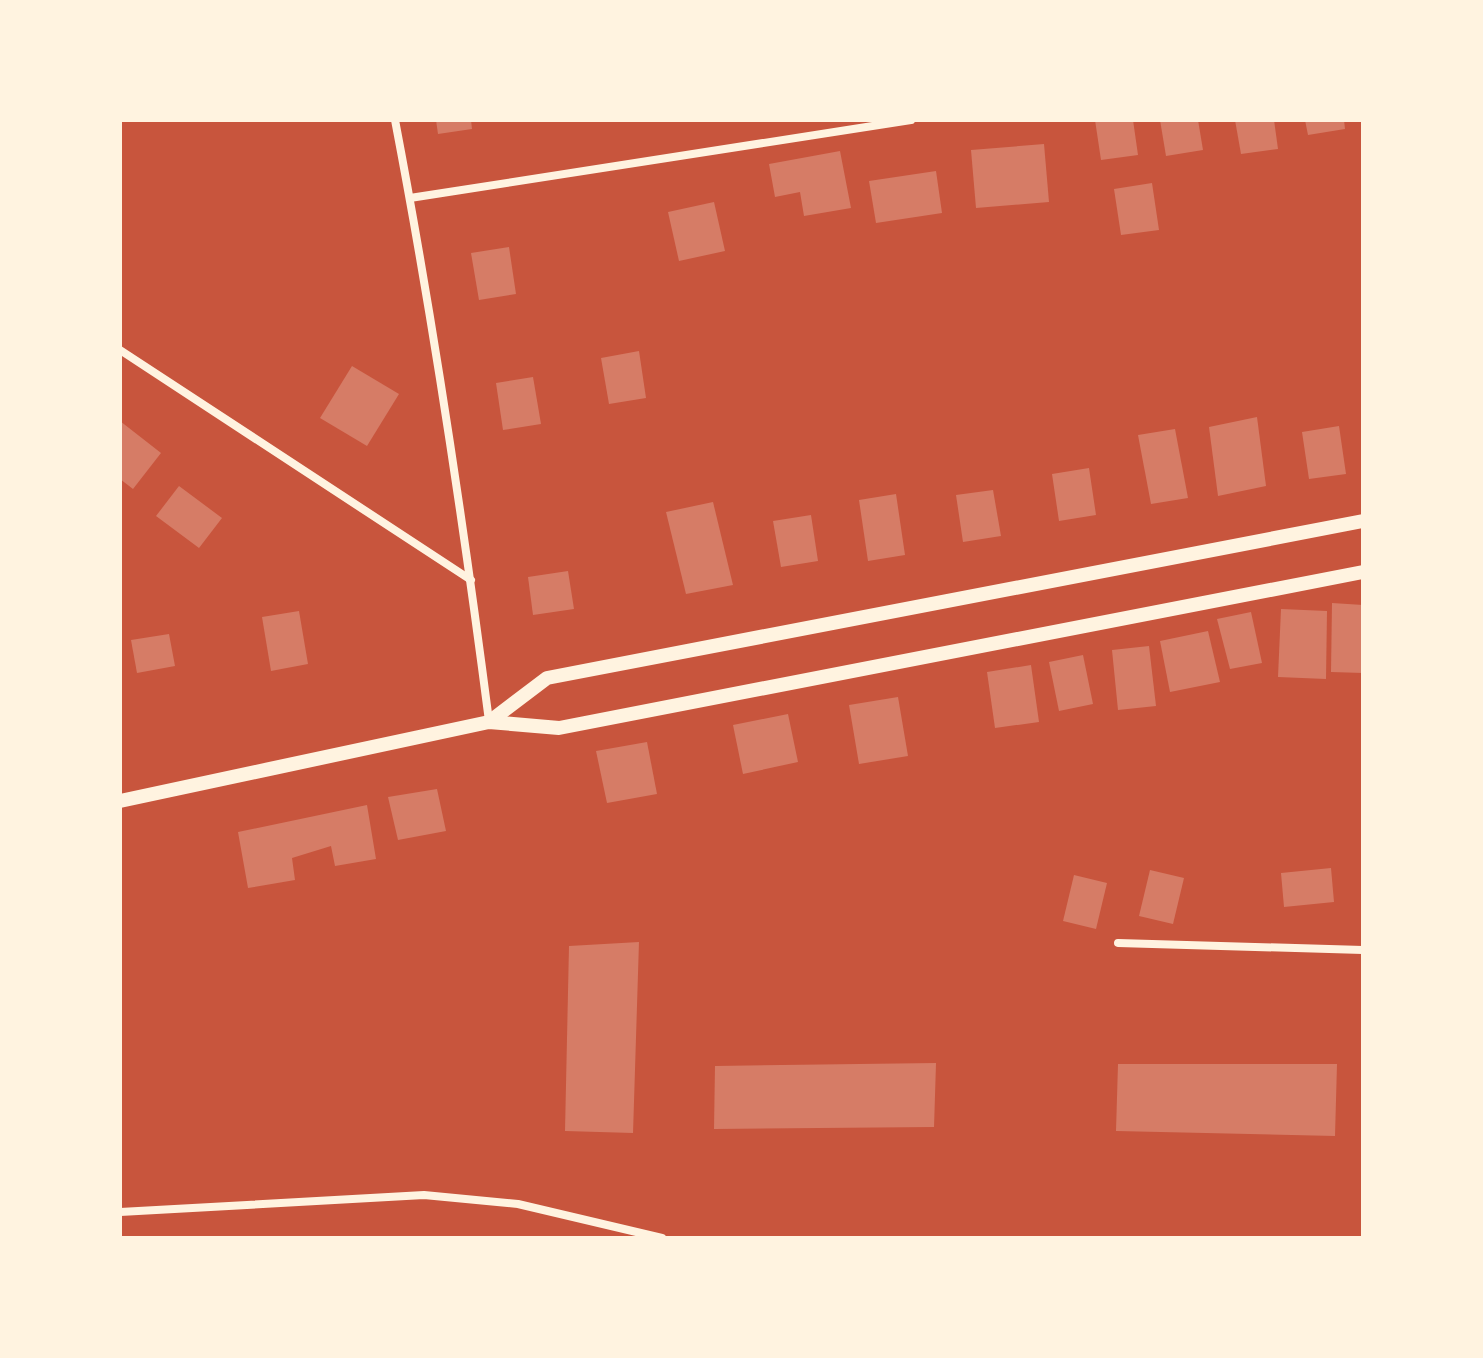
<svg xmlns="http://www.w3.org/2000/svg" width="1483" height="1358" font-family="'IBM Plex Sans',sans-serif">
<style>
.building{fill:#d67c66}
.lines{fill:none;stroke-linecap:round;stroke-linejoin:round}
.minor{stroke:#fff3e0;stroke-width:8}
.tertiary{stroke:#fff3e0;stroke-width:14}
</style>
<rect width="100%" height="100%" fill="#c8553d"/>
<g class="building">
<path d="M 436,120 L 471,120 L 472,129 L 438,134 Z"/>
<path d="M 1095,120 L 1133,120 L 1138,155 L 1101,160 Z"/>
<path d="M 1160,120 L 1198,120 L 1203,150 L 1166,156 Z"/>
<path d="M 1235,120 L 1274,120 L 1278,149 L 1241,154 Z"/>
<path d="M 1305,120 L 1344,120 L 1345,129 L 1308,135 Z"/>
<path d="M 1044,144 L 1049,202 L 976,208 L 971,150 Z"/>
<path d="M 840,151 L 851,208 L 804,216 L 800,192 L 775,197 L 769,164 Z"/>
<path d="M 936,171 L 942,213 L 876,223 L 869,181 Z"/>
<path d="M 1152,183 L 1159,230 L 1121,235 L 1114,189 Z"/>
<path d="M 714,202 L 725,251 L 679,261 L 668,212 Z"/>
<path d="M 509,247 L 516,294 L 479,300 L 471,253 Z"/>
<path d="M 639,351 L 646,398 L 609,404 L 601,358 Z"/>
<path d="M 352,366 L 399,394 L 367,446 L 320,418 Z"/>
<path d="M 533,377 L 541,424 L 503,430 L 496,383 Z"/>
<path d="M 1257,417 L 1266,486 L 1218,496 L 1209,427 Z"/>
<path d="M 120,421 L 161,453 L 133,489 L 120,479 Z"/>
<path d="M 1339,426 L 1346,474 L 1309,479 L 1302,432 Z"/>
<path d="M 1175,429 L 1188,498 L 1151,504 L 1138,435 Z"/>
<path d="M 1089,468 L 1096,515 L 1059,521 L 1052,474 Z"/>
<path d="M 179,486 L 222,518 L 199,548 L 156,516 Z"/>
<path d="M 993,490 L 1001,536 L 963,542 L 956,495 Z"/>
<path d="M 896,494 L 905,555 L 868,561 L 859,500 Z"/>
<path d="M 713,502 L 733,585 L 686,594 L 666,512 Z"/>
<path d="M 811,515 L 818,561 L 781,567 L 773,521 Z"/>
<path d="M 568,571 L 574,609 L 533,615 L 528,577 Z"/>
<path d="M 1332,603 L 1363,605 L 1363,673 L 1331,672 Z"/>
<path d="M 1281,609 L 1327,611 L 1326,679 L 1278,677 Z"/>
<path d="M 299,611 L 308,664 L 271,671 L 262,617 Z"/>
<path d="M 1251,612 L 1262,663 L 1230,669 L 1217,619 Z"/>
<path d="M 1208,631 L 1220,682 L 1170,692 L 1160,641 Z"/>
<path d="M 169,634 L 175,666 L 137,673 L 131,640 Z"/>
<path d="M 1149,646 L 1156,706 L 1118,710 L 1112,650 Z"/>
<path d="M 1083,655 L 1093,704 L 1059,711 L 1049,662 Z"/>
<path d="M 1031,665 L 1039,722 L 995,728 L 987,672 Z"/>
<path d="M 898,697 L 908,756 L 859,764 L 849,705 Z"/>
<path d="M 788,714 L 798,762 L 743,774 L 733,725 Z"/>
<path d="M 647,742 L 657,794 L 607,803 L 596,751 Z"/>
<path d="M 437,789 L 446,831 L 398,840 L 388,797 Z"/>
<path d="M 367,805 L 376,859 L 335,866 L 331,846 L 292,858 L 295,880 L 248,888 L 238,832 Z"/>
<path d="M 1331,868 L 1334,902 L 1284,907 L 1281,873 Z"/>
<path d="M 1150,870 L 1184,878 L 1173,924 L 1139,916 Z"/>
<path d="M 1074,875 L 1107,883 L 1096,929 L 1063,921 Z"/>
<path d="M 639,942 L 633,1133 L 565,1131 L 569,946 Z"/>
<path d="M 936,1063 L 934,1127 L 714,1129 L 715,1066 Z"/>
<path d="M 1118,1064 L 1337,1064 L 1335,1136 L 1116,1131 Z"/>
</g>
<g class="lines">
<g class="minor">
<path d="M 395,120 C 433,319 463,520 489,721"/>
<path d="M 410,198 L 911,120"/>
<path d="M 120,350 L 471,580"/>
<path d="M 1118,943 L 1363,950"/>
<path d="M 120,1212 L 424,1195 L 518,1204 L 662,1238"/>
</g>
<g class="tertiary">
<path d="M 489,722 L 547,678 L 1363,521"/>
<path d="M 120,801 L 489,722 L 559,728 L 1363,572"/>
</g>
</g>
<rect width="1483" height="1358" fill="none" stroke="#fff3e0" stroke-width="244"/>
</svg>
